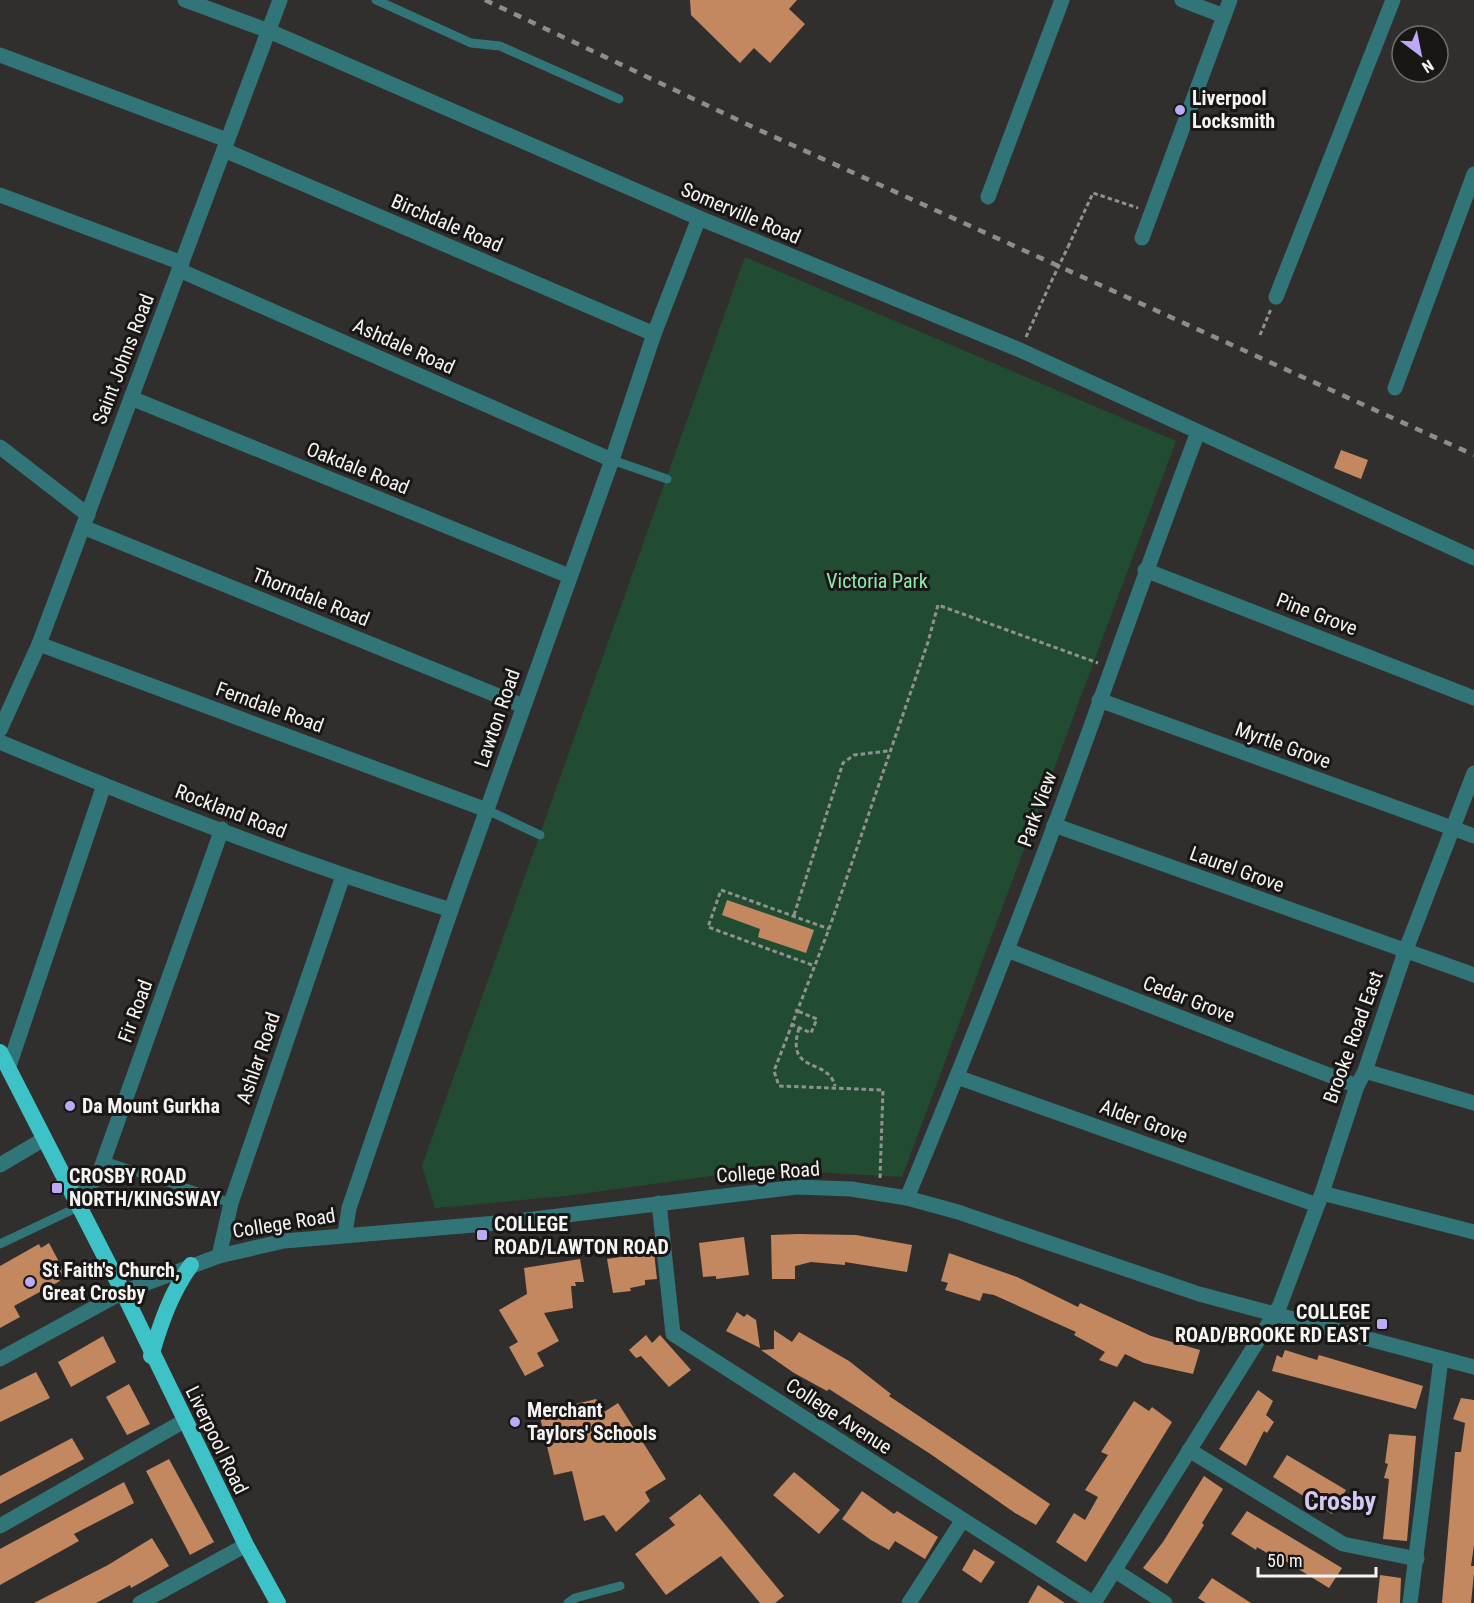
<svg xmlns="http://www.w3.org/2000/svg" width="1474" height="1603" font-family="'Roboto Condensed',sans-serif">
<style>
.green{fill:#224c32}
.building{fill:#c48861}
.lines{fill:none;stroke-linecap:round;stroke-linejoin:round}
.path{stroke:#93918f;stroke-width:3;stroke-dasharray:4.5 3;stroke-linecap:butt}
.service{stroke:#317578;stroke-width:9}
.minor{stroke:#317578;stroke-width:15}
.tertiary{stroke:#317578;stroke-width:15}
.trunk{stroke:#3dc2c8;stroke-width:16}
.rail{stroke:#8f8d8c;stroke-width:4.5;stroke-dasharray:8 8;stroke-linecap:butt}
.path-bridge{stroke:#93918f;stroke-width:3;stroke-dasharray:4.5 3;stroke-linecap:butt}
.poi-dot{fill:#bda9f5;stroke:#181716;stroke-width:2}
.labels{text-anchor:middle;dominant-baseline:central;stroke-width:6;stroke-linejoin:round;paint-order:stroke}
.poi-label{font-size:20px;font-weight:bold;fill:#f6f4f3;stroke:#181716;text-anchor:start}
.street-label{font-size:20px;fill:#f6f4f3;stroke:#181716}
.park-label{font-size:20px;fill:#90ebaf;stroke:#181716}
.district-label{font-size:26px;font-weight:bold;fill:#d3c9f4;stroke:#181716}
</style>
<rect width="100%" height="100%" fill="#312f2d"/>
<path class="green" d="M 745,257 L 1176,441 L 902,1177 L 761,1169 L 566,1196 L 435,1208 L 422,1166 Z"/>
<g class="building">
<path d="M 690,0 L 797,0 L 789,9 L 805,24 L 770,63 L 754,48 L 740,63 L 691,15 Z"/>
<path d="M 1341,450 L 1368,460 L 1361,479 L 1334,468 Z"/>
<path d="M 727,900 L 814,930 L 806,953 L 758,937 L 760,929 L 722,915 Z"/>
<path d="M 798,1234 L 856,1235 L 912,1245 L 907,1272 L 845,1262 L 845,1265 L 811,1262 L 795,1266 L 795,1279 L 772,1279 L 771,1235 Z"/>
<path d="M 744,1237 L 749,1275 L 716,1279 L 716,1276 L 703,1277 L 699,1243 Z"/>
<path d="M 49,1243 L 65,1273 L 58,1278 L 60,1281 L 14,1306 L 20,1317 L 0,1328 L 0,1266 L 39,1244 L 41,1248 Z"/>
<path d="M 654,1252 L 657,1279 L 645,1280 L 645,1285 L 630,1288 L 631,1291 L 613,1293 L 607,1259 Z"/>
<path d="M 949,1253 L 1017,1277 L 1078,1307 L 1080,1303 L 1151,1336 L 1200,1350 L 1193,1374 L 1144,1363 L 1125,1354 L 1117,1367 L 1099,1360 L 1105,1352 L 1074,1335 L 1076,1332 L 994,1295 L 983,1293 L 980,1301 L 945,1290 L 948,1283 L 941,1281 Z"/>
<path d="M 580,1259 L 584,1282 L 575,1282 L 576,1286 L 571,1286 L 573,1308 L 544,1313 L 559,1341 L 537,1353 L 544,1366 L 525,1376 L 509,1347 L 518,1342 L 499,1310 L 527,1294 L 524,1268 Z"/>
<path d="M 737,1312 L 744,1317 L 747,1314 L 756,1320 L 760,1348 L 726,1331 Z"/>
<path d="M 774,1330 L 792,1342 L 799,1332 L 849,1361 L 891,1394 L 889,1396 L 1050,1504 L 1036,1525 L 1015,1513 L 929,1453 L 829,1389 L 827,1391 L 794,1373 L 761,1350 L 774,1349 Z"/>
<path d="M 646,1335 L 652,1343 L 660,1335 L 691,1370 L 669,1387 L 641,1356 L 636,1358 L 629,1350 Z"/>
<path d="M 103,1336 L 116,1362 L 71,1387 L 58,1362 Z"/>
<path d="M 1285,1350 L 1317,1360 L 1319,1355 L 1423,1386 L 1416,1409 L 1272,1371 L 1277,1355 L 1282,1358 Z"/>
<path d="M 36,1372 L 50,1398 L 0,1422 L 0,1390 Z"/>
<path d="M 129,1384 L 150,1424 L 127,1435 L 106,1397 Z"/>
<path d="M 1258,1390 L 1273,1401 L 1266,1415 L 1274,1422 L 1267,1433 L 1264,1431 L 1246,1466 L 1219,1449 Z"/>
<path d="M 1461,1398 L 1474,1400 L 1474,1545 L 1471,1566 L 1474,1566 L 1474,1573 L 1471,1603 L 1442,1603 L 1455,1452 L 1461,1452 L 1465,1423 L 1453,1419 Z"/>
<path d="M 596,1399 L 604,1412 L 618,1403 L 666,1479 L 645,1492 L 650,1501 L 616,1532 L 604,1515 L 584,1521 L 572,1471 L 554,1475 L 539,1413 Z"/>
<path d="M 1134,1401 L 1149,1411 L 1152,1407 L 1172,1422 L 1086,1562 L 1056,1542 L 1074,1513 L 1085,1520 L 1098,1497 L 1085,1490 L 1108,1455 L 1101,1452 Z"/>
<path d="M 1389,1434 L 1416,1436 L 1407,1541 L 1383,1539 L 1389,1479 L 1384,1478 L 1388,1464 L 1385,1463 Z"/>
<path d="M 72,1438 L 84,1459 L 0,1504 L 0,1476 Z"/>
<path d="M 1287,1455 L 1346,1490 L 1332,1514 L 1273,1477 Z"/>
<path d="M 169,1459 L 214,1542 L 190,1555 L 146,1471 Z"/>
<path d="M 794,1472 L 840,1510 L 819,1534 L 773,1495 Z"/>
<path d="M 1204,1476 L 1223,1489 L 1202,1523 L 1204,1525 L 1167,1584 L 1143,1568 L 1163,1542 Z"/>
<path d="M 124,1482 L 134,1503 L 74,1534 L 79,1541 L 0,1585 L 0,1549 Z"/>
<path d="M 862,1491 L 894,1514 L 897,1511 L 938,1537 L 925,1559 L 895,1541 L 889,1550 L 871,1540 L 842,1519 Z"/>
<path d="M 700,1494 L 784,1596 L 775,1603 L 760,1603 L 721,1556 L 666,1595 L 635,1554 L 675,1525 L 669,1518 Z"/>
<path d="M 1247,1511 L 1342,1568 L 1329,1588 L 1269,1551 L 1267,1553 L 1257,1547 L 1256,1550 L 1231,1534 Z"/>
<path d="M 152,1538 L 169,1566 L 147,1579 L 131,1588 L 130,1585 L 96,1603 L 34,1603 L 108,1565 Z"/>
<path d="M 974,1549 L 995,1562 L 981,1583 L 962,1570 Z"/>
<path d="M 1380,1575 L 1401,1578 L 1400,1603 L 1377,1603 Z"/>
<path d="M 1212,1578 L 1251,1603 L 1206,1603 L 1198,1598 Z"/>
<path d="M 1038,1585 L 1065,1603 L 1028,1603 Z"/>
</g>
<g class="lines">
<g class="path">
<path d="M 1068,247 L 1093,193 L 1138,208"/>
<path d="M 1260,335 L 1271,309"/>
<path d="M 1026,337 L 1051,282"/>
<path d="M 794,915 L 843,763 L 854,755 L 888,751"/>
<path d="M 812,965 L 708,927 L 721,890 L 829,929"/>
<path d="M 791,1024 L 811,1033 L 817,1019 L 795,1010"/>
<path d="M 799,1028 C 785,1075 828,1057 835,1086"/>
<path d="M 880,1178 L 883,1090 L 779,1086 L 774,1071 L 829,929 L 928,642 L 938,605 L 1098,663"/>
</g>
<g class="service">
<path d="M 376,0 L 471,43 L 500,46 L 619,99"/>
<path d="M 612,460 L 667,479"/>
<path d="M 487,810 L 540,835"/>
<path d="M 104,1161 L 231,1203"/>
<path d="M 0,1244 L 78,1207"/>
<path d="M 568,1603 L 575,1598 L 620,1586"/>
</g>
<g class="minor">
<path d="M 185,0 L 269,31 L 699,218 L 1020,350 L 1474,558"/>
<path d="M 1182,0 L 1224,16"/>
<path d="M 0,55 L 227,140"/>
<path d="M 224,150 L 654,334"/>
<path d="M 0,195 L 182,263"/>
<path d="M 988,197 L 1062,0"/>
<path d="M 1142,238 L 1230,0"/>
<path d="M 179,270 L 612,460"/>
<path d="M 1276,297 L 1393,0"/>
<path d="M 1395,388 L 1474,174"/>
<path d="M 131,398 L 569,576"/>
<path d="M 0,447 L 88,515"/>
<path d="M 83,527 L 523,706"/>
<path d="M 1145,570 L 1474,698"/>
<path d="M 39,644 L 487,810"/>
<path d="M 1099,700 L 1474,836"/>
<path d="M 0,730 L 39,644 L 280,0"/>
<path d="M 0,742 C 148,804 298,863 451,910"/>
<path d="M 1054,825 L 1474,975"/>
<path d="M 1007,950 L 1357,1086"/>
<path d="M 9,1066 L 104,785"/>
<path d="M 1365,1071 L 1474,1103"/>
<path d="M 957,1077 L 1317,1205"/>
<path d="M 0,1165 L 44,1139"/>
<path d="M 1322,1193 L 1474,1232"/>
<path d="M 72,1195 L 97,1179 L 222,829"/>
<path d="M 907,1198 C 958,1075 1007,952 1054,827 C 1103,696 1148,563 1198,432"/>
<path d="M 659,1203 L 673,1334 L 1093,1603"/>
<path d="M 345,1234 L 349,1208 L 451,910 L 612,460 L 654,334 L 699,218"/>
<path d="M 219,1256 L 231,1203 L 343,876"/>
<path d="M 0,1359 L 123,1292"/>
<path d="M 1189,1450 L 1343,1544 L 1417,1559"/>
<path d="M 0,1526 L 184,1421"/>
<path d="M 1114,1570 L 1165,1603"/>
<path d="M 140,1603 L 246,1545"/>
<path d="M 909,1603 L 962,1521"/>
<path d="M 1094,1603 L 1280,1305 L 1322,1193 L 1357,1086 L 1365,1071 L 1405,952 L 1474,773"/>
<path d="M 1410,1603 L 1441,1359"/>
</g>
<path class="tertiary" d="M 123,1292 L 219,1256 L 284,1241 L 509,1222 L 797,1187 L 851,1189 L 907,1198 L 958,1212 L 1199,1294 L 1474,1367"/>
<g class="trunk">
<path d="M 0,1052 L 123,1292 L 246,1545 L 278,1603"/>
<path d="M 151,1356 C 161,1322 171,1293 191,1265"/>
</g>
<path class="rail" d="M 485,0 L 757,129 L 1474,455"/>
<path class="path-bridge" d="M 1051,282 L 1068,247"/>
</g>
<g class="poi-dot">
<circle cx="1180" cy="110" r="6"/>
<circle cx="70" cy="1106" r="6"/>
<rect x="51" y="1182" width="12" height="12" rx="3"/>
<rect x="476" y="1229" width="12" height="12" rx="3"/>
<circle cx="30" cy="1282" r="6"/>
<rect x="1376" y="1318" width="12" height="12" rx="3"/>
<circle cx="515" cy="1422" r="6"/>
</g>
<g class="labels">
<g class="poi-label">
<text x="1192" y="98">Liverpool<tspan x="1192" dy="23">Locksmith</tspan></text>
<text x="82" y="1106">Da Mount Gurkha</text>
<text x="69" y="1176">CROSBY ROAD<tspan x="69" dy="23">NORTH/KINGSWAY</tspan></text>
<text x="494" y="1224">COLLEGE<tspan x="494" dy="23">ROAD/LAWTON ROAD</tspan></text>
<text x="42" y="1270">St Faith's Church,<tspan x="42" dy="23">Great Crosby</tspan></text>
<text x="1370" y="1312" text-anchor="end">COLLEGE<tspan x="1370" dy="23">ROAD/BROOKE RD EAST</tspan></text>
<text x="527" y="1410">Merchant<tspan x="527" dy="23">Taylors' Schools</tspan></text>
</g>
<g class="street-label">
<text transform="translate(741 213) rotate(23)">Somerville Road</text>
<text transform="translate(447 223) rotate(23)">Birchdale Road</text>
<text transform="translate(404 346) rotate(24)">Ashdale Road</text>
<text transform="translate(123 359) rotate(-69)">Saint Johns Road</text>
<text transform="translate(358 468) rotate(22)">Oakdale Road</text>
<text transform="translate(311 597) rotate(22)">Thorndale Road</text>
<text transform="translate(1317 614) rotate(21)">Pine Grove</text>
<text transform="translate(270 707) rotate(20)">Ferndale Road</text>
<text transform="translate(497 718) rotate(-71)">Lawton Road</text>
<text transform="translate(1283 745) rotate(20)">Myrtle Grove</text>
<text transform="translate(1037 809) rotate(-70)">Park View</text>
<text transform="translate(231 811) rotate(21)">Rockland Road</text>
<text transform="translate(1237 869) rotate(20)">Laurel Grove</text>
<text transform="translate(1189 999) rotate(21)">Cedar Grove</text>
<text transform="translate(135 1011) rotate(-70)">Fir Road</text>
<text transform="translate(1353 1037) rotate(-70)">Brooke Road East</text>
<text transform="translate(258 1058) rotate(-71)">Ashlar Road</text>
<text transform="translate(1144 1121) rotate(20)">Alder Grove</text>
<text transform="translate(768 1172) rotate(-4)">College Road</text>
<text transform="translate(284 1223) rotate(-9)">College Road</text>
<text transform="translate(839 1416) rotate(33)">College Avenue</text>
<text transform="translate(217 1440) rotate(64)">Liverpool Road</text>
</g>
<g class="park-label">
<text x="877" y="581">Victoria Park</text>
</g>
<g class="district-label">
<text x="1340" y="1501">Crosby</text>
</g>
</g>
<g transform="translate(1420 54) rotate(148)"><circle r="28" fill="#181716" stroke="#716f6e" stroke-width="1.5"/>
<path d="M0-4.5L10 22L0 15L-10 22Z" fill="#bda9f5"/>
<text y="-9" font-size="16" font-weight="bold" text-anchor="middle" fill="#f6f4f3">N</text>
</g>
<path d="M1258 1567v9h118v-9" fill="none" stroke="#f6f4f3" stroke-width="3"/>
<text x="1267" y="1567" font-size="18" fill="#f6f4f3" stroke="#181716" stroke-width="4.5" paint-order="stroke">50 m</text>
</svg>
